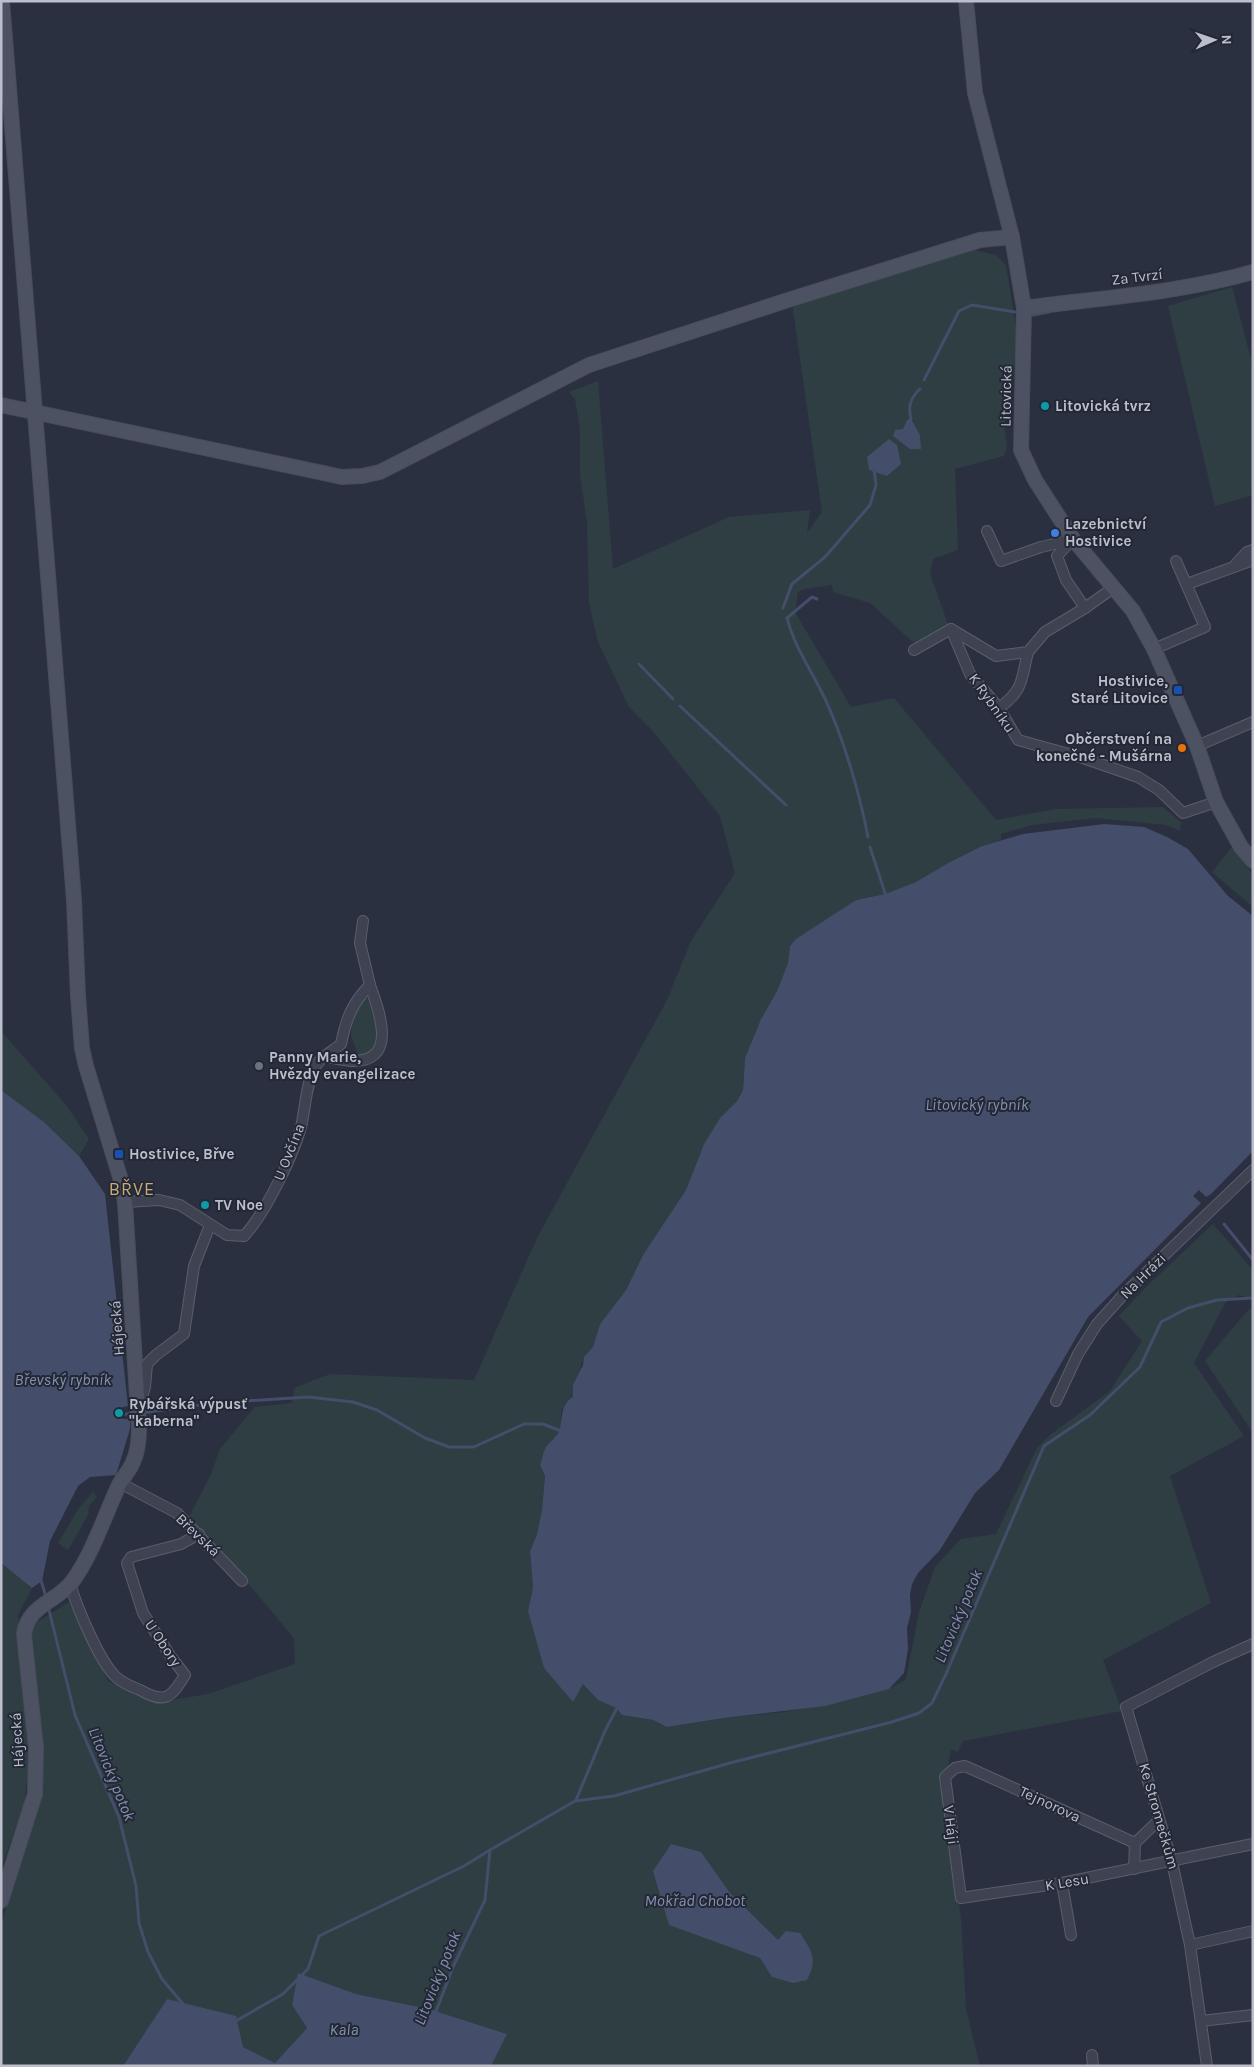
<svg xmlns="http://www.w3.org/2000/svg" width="1254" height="2067" font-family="Karla,sans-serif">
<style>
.green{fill:#2e3e43}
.water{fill:#444d69}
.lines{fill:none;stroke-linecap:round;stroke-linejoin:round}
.stream{stroke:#444d69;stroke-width:3}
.street-casing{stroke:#5a5e6b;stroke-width:12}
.secondary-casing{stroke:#484c5a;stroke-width:16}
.street{stroke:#3f4351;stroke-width:10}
.secondary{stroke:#4d5263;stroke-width:14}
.culture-dot{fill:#0f9aa8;stroke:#232836;stroke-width:2}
.shop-dot{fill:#3f7fe0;stroke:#232836;stroke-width:2}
.transit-dot{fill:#1a4fb4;stroke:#232836;stroke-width:2}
.food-dot{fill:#e8710a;stroke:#232836;stroke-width:2}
.worship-dot{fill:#6b7280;stroke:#232836;stroke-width:2}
.labels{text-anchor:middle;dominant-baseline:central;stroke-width:4;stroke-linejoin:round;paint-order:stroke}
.street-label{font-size:15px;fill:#bcbfcb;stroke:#232836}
.poi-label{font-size:15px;font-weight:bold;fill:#bcbfcb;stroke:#232836;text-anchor:start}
.water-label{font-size:16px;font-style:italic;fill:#8690ae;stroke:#232836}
.quarter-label{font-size:18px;letter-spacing:1px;fill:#cbaa77;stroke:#232836}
</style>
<rect width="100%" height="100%" fill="#2b3041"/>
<g class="green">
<path d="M 970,249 L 996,255 L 1006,265 L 1017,334 L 1011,409 L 1004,423 L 1007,448 L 1004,456 L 955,469 L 958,550 L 933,559 L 930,574 L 948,624 L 914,643 L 870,603 L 833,592 L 832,585 L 804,589 L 798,592 L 795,612 L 851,707 L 894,698 L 996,820 L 1056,809 L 1163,807 L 1181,822 L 1180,831 L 1166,825 L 1096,818 L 1032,825 L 1001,834 L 1001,840 L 982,846 L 948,863 L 916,882 L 885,894 L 856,900 L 790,946 L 788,963 L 777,991 L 761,1019 L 745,1058 L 743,1090 L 737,1101 L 720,1118 L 703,1147 L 686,1190 L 642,1257 L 626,1290 L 600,1324 L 593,1348 L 582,1362 L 573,1397 L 565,1403 L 561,1413 L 562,1422 L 556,1437 L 546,1447 L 540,1465 L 545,1476 L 542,1510 L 537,1534 L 530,1551 L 533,1588 L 528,1611 L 572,1702 L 583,1684 L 598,1700 L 616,1708 L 622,1715 L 653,1720 L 667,1727 L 724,1718 L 785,1712 L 889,1689 L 906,1679 L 919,1612 L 935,1567 L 961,1539 L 996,1534 L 1037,1448 L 1050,1435 L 1110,1391 L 1142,1341 L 1119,1316 L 1147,1286 L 1213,1224 L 1253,1270 L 1253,1299 L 1239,1295 L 1225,1303 L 1194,1363 L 1244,1436 L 1170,1476 L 1211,1603 L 1103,1660 L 1122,1711 L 963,1741 L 958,1752 L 951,1749 L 947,1772 L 951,1837 L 961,1919 L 966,2009 L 980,2066 L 491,2066 L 507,2034 L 429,2009 L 356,1994 L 299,1973 L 292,2005 L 307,2028 L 275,2063 L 243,2047 L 167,1999 L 123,2066 L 1,2066 L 1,1925 L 40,1796 L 29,1636 L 34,1624 L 69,1602 L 108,1681 L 154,1703 L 208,1694 L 295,1664 L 294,1639 L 293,1637 L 248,1583 L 188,1519 L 211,1474 L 220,1449 L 255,1407 L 292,1403 L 294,1388 L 330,1374 L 474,1380 L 537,1238 L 667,1000 L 691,941 L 735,873 L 720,816 L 652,730 L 629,707 L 598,642 L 589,603 L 587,522 L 580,475 L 580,429 L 575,399 L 569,392 L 598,381 L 613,569 L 729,517 L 810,510 L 807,533 L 822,512 L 792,303 Z"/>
<path d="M 1232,287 L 1253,367 L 1253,495 L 1215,506 L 1168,306 Z"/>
<path d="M 1232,847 L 1253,875 L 1253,907 L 1212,872 Z"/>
<path d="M 369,998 C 374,1005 375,1012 377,1021 C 383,1046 379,1056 352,1059 L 354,1055 L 358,1054 L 351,1036 L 352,1019 L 362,999 Z"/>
<path d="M 1,1031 L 66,1105 L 89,1139 L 79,1156 L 44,1122 L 1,1090 Z"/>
<path d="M 1250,1308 L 1253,1309 L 1253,1433 L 1205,1361 Z"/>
<path d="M 93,1492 L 97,1497 L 89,1506 L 88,1515 L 68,1550 L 58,1543 L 79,1508 Z"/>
<path d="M 1,1563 L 32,1588 L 18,1615 L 31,1750 L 24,1805 L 1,1869 Z"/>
</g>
<g class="water">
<path d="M 911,419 L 920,435 L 921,449 L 910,449 L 893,436 L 895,430 L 903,429 L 907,420 Z"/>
<path d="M 889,439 L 897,445 L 901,464 L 887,476 L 869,470 L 867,457 Z"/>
<path d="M 1104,824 L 1144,827 L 1167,837 L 1188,849 L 1228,896 L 1253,916 L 1253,1151 L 1211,1194 L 1206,1197 L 1199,1190 L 1193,1196 L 1201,1203 L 1088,1317 L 999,1470 L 975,1493 L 940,1550 L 918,1573 L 912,1584 L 910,1595 L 911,1612 L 907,1628 L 908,1649 L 904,1673 L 889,1689 L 825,1706 L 724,1718 L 667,1727 L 653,1720 L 622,1715 L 616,1708 L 598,1700 L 583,1684 L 573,1702 L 544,1668 L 528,1611 L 533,1588 L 530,1551 L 537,1534 L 542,1510 L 545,1476 L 540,1465 C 542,1460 543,1452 546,1447 C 550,1441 556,1438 559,1431 C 564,1418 559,1405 573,1397 L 573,1385 L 583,1365 L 584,1357 L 593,1347 L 600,1324 L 626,1290 L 643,1255 L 686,1190 L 704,1144 L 720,1118 L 737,1101 L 743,1090 L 745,1058 L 761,1019 L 777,991 L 788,963 L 790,946 L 796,939 L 856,900 L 885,894 L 916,882 L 948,863 L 982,846 L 1023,834 Z"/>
<path d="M 1,1090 L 44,1122 L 79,1156 L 105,1194 L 128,1406 L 119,1408 L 122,1419 L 130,1419 L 130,1429 L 116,1475 L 90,1477 L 78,1486 L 50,1541 L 42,1581 L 32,1588 L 1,1563 Z"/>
<path d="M 671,1844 L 701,1852 L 730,1893 L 778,1940 L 786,1931 L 800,1933 C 812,1951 818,1959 807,1980 L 793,1983 L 772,1977 L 760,1958 L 669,1925 L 653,1871 Z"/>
<path d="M 298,1973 L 356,1994 L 429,2009 L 507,2034 L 491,2066 L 123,2066 L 167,1999 L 236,2016 L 243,2047 L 275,2063 L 307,2028 L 292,2005 Z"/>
</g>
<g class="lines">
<g class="stream">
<path d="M 1033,315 L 1049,312"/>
<path d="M 924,380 L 959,311 L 972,305 L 1015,312"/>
<path d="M 908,422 L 911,419 C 908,407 910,398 920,389"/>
<path d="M 783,608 L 792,584 L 825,557 L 870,505 L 876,485 L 874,469"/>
<path d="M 787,618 C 795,649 813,672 826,701 C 844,740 860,795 868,837"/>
<path d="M 787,618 L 812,597 L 817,599"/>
<path d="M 639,664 L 673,699"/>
<path d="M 680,706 L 786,805"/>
<path d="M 870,847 L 886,896"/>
<path d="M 1224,1224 L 1253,1260"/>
<path d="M 141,1413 L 214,1403 L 308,1397 L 353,1402 L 377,1410 L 425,1438 L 449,1447 L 474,1447 L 524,1424 L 543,1424 L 561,1431"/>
<path d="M 118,1415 L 135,1413"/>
<path d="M 40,1577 L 46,1597"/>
<path d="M 48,1606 L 75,1715 L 119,1817 L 136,1886 L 139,1923 L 148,1952 L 162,1979 L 184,2005"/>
<path d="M 576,1800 L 605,1731 L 618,1706"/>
<path d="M 435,2014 L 453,1967 L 485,1900 L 490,1850 L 575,1801 L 614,1796 L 730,1763 L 892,1722 L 919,1713 L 932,1703 L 946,1674 L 1044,1446 L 1090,1415 L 1140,1367 L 1161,1322 L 1188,1308 L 1217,1300 L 1253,1298"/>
<path d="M 234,2022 L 283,1994 L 308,1969 L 319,1936 L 464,1866 L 490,1850"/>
</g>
<defs>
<g id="street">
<path d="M 987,531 L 1001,561 L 1041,547 L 1072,540"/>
<path d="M 1073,539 L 1057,556 L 1066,580 L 1085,608 L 1113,588"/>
<path d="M 1236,564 L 1247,552 L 1253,550"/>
<path d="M 1187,584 L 1253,560"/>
<path d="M 951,629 L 970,674 L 999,708 L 1018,740 L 1083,758 L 1138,777 L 1159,790 L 1183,813 L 1216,802"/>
<path d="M 1154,649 L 1205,627 L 1176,561"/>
<path d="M 914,650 L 951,629 L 996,656 L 1028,652 L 1045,632 L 1085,608"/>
<path d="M 999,708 C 1024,690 1021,680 1028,652"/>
<path d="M 1197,746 L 1253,722"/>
<path d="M 325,1057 C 334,1058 343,1060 352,1061 C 399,1062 379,1011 370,985"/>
<path d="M 125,1202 L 159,1200 L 180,1205 L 227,1235 L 244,1236 C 265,1214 293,1156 301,1127 C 305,1111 307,1075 317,1064 C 323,1056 334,1050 341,1044 C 346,1019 352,1003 370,985 L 360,943 L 363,921"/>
<path d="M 1056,1401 L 1078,1354 L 1097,1324 L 1123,1295 L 1253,1170"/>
<path d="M 140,1403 L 145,1387 L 147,1364 L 156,1355 L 184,1334 L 194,1266 L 210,1225"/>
<path d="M 120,1483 L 177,1513 L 242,1581"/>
<path d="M 70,1584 C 77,1607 99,1661 116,1677 C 122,1683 133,1687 140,1690 C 165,1704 171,1698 185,1675 L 171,1657 L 143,1613 L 127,1563 L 131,1557 L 181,1544 L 199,1534"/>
<path d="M 1135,1843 L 965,1766 L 955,1768 L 945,1777 L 961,1898 L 1062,1883 L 1253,1844"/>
<path d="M 1134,1869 L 1135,1843 L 1159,1820"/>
<path d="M 1062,1883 L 1071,1935"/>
<path d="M 1190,1945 L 1253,1931"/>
<path d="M 1201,2021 L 1253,2015"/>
<path d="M 1092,2055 L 1093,2066"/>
<path d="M 1207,2066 L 1190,1945 L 1172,1862 L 1126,1707 L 1213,1662 L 1253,1644"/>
</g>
<g id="secondary">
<path d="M 966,1 L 975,93 L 1012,237 L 1024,308 L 1021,450 L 1035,480 L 1073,539 L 1133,611 L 1154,649 L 1197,746 L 1216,802 L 1241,847 L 1253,861"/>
<path d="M 1024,308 C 1100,298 1179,293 1253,272"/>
<path d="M 1,405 L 342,477 L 362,476 L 380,472 L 589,365 L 788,300 L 980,240 L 1012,237"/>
<path d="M 1,1901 L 35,1794 L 36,1748 L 24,1634 C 28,1605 55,1603 72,1582 C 93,1553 104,1517 119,1485 C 123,1477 130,1470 133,1462 C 138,1452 139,1440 139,1428 L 125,1202 L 120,1177 L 86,1066 L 82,1048 L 78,996 L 74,900 L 2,1"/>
</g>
</defs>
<use href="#street" class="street-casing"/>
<use href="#secondary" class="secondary-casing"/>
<use href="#street" class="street"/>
<use href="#secondary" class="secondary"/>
</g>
<g class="culture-dot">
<circle cx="1045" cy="406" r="5"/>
<circle cx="205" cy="1205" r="5"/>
<circle cx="119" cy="1413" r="5"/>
</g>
<circle class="shop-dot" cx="1055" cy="533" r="5"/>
<g class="transit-dot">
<rect x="1173" y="685" width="10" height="10" rx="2.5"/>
<rect x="114" y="1149" width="10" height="10" rx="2.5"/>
</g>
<circle class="food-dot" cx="1182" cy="748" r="5"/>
<circle class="worship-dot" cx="259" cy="1066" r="5"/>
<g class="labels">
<g class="street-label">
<text transform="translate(1137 277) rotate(-7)">Za Tvrzí</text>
<text transform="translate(1006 396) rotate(-89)">Litovická</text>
<text transform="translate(992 703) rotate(55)">K Rybníku</text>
<text transform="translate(289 1152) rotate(-68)">U Ovčína</text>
<text transform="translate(1143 1276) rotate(-45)">Na Hrázi</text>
<text transform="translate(117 1328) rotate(-94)">Hájecká</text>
<text transform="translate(198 1535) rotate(44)">Břevská</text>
<text transform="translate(163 1643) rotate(56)">U Obory</text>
<text transform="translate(17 1740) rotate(-93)">Hájecká</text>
<text transform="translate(1050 1804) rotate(25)">Tejnorova</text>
<text transform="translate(1159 1816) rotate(74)">Ke Stromečkům</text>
<text transform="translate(951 1825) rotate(83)">V Háji</text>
<text transform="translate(1067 1882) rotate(-10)">K Lesu</text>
</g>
<g class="poi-label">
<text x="1055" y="406">Litovická tvrz</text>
<text x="1065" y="524">Lazebnictví<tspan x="1065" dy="17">Hostivice</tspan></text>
<text x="1168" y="681" text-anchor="end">Hostivice,<tspan x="1168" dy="17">Staré Litovice</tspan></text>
<text x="1172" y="739" text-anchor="end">Občerstvení na<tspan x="1172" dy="17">konečné - Mušárna</tspan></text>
<text x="269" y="1057">Panny Marie,<tspan x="269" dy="17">Hvězdy evangelizace</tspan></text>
<text x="129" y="1154">Hostivice, Břve</text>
<text x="215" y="1205">TV Noe</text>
<text x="129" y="1404">Rybářská výpusť<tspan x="129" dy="17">"kaberna"</tspan></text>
</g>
<g class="water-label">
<text x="977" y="1104">Litovický rybník</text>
<text x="63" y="1379">Břevský rybník</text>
<text transform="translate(958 1616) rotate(-67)">Litovický potok</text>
<text transform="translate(112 1774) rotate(68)">Litovický potok</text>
<text x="695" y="1900">Mokřad Chobot</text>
<text transform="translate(437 1978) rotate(-68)">Litovický potok</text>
<text x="344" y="2029">Kala</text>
</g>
<g class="quarter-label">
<text x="132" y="1189">BŘVE</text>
</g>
</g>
<rect width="1254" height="2067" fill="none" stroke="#bcbfcb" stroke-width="5"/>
<g transform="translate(1214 40) rotate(88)" stroke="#232836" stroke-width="4" paint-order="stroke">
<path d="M0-4L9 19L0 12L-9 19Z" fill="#bcbfcb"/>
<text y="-8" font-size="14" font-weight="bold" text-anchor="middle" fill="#bcbfcb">N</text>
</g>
</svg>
